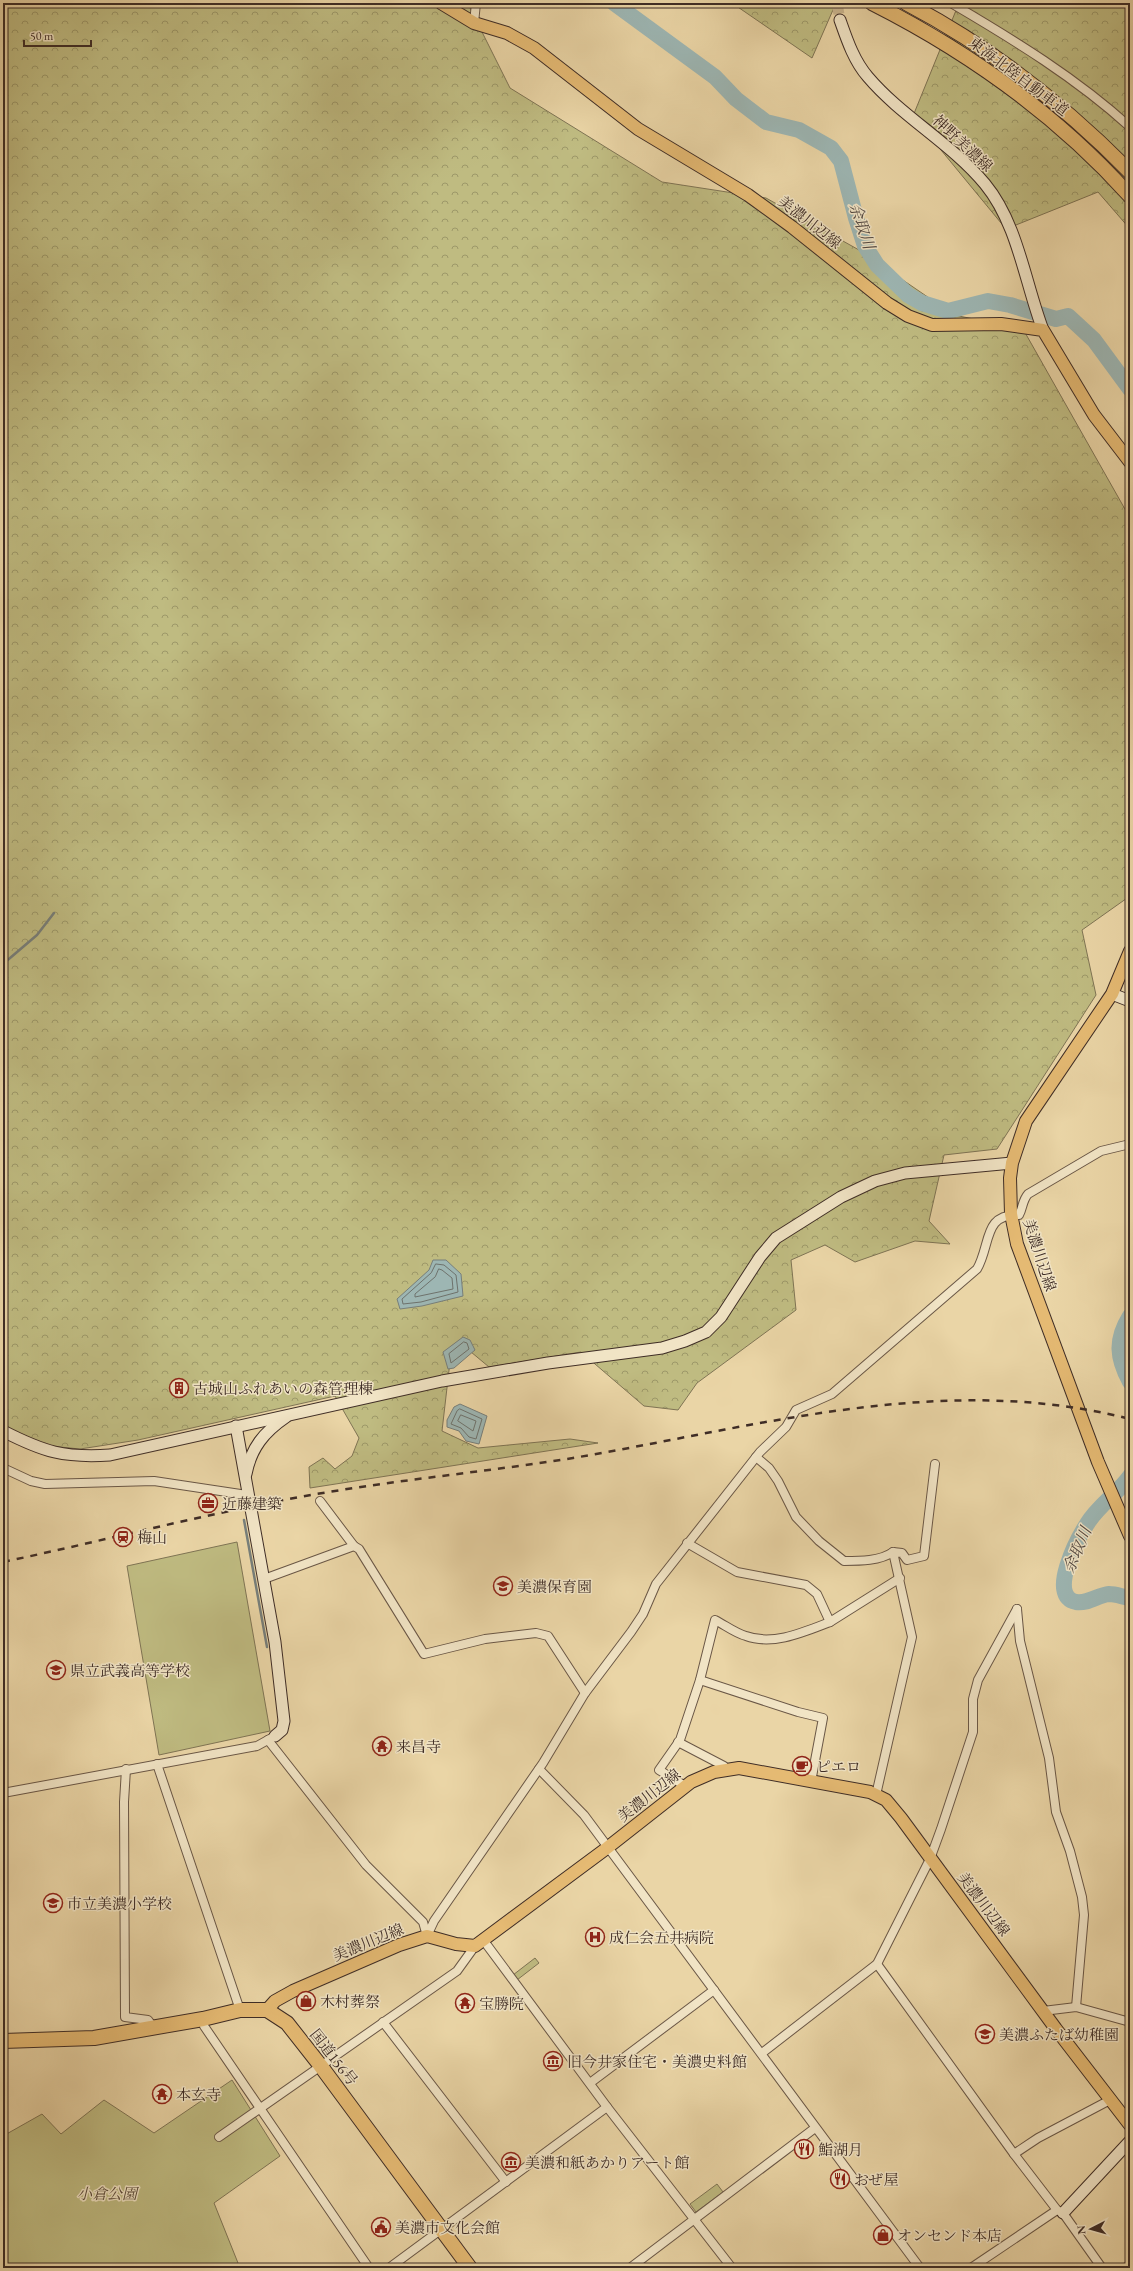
<svg xmlns="http://www.w3.org/2000/svg" width="1133" height="2271" font-family="'EB Garamond','Noto Serif JP',serif">
<style>
.green{fill:#bfbb81;stroke:#7f7454}
.forest{fill:url(#forest-crowns);stroke:#7f7454}
.water{fill:#9db6b3;stroke:#777f7b}
.lines{fill:none;stroke-linecap:round;stroke-linejoin:round}
.shore{stroke:#6e726c;stroke-width:1}
.stream{stroke:#777f7b;stroke-width:2.5}
.river{stroke:#9db6b3;stroke-width:16}
.secondary-tunnel{stroke:#c8b38c;stroke-width:11;stroke-dasharray:11 5.5;stroke-linecap:butt}
.street-casing{stroke:#6a5746;stroke-width:10}
.secondary-casing{stroke:#3f2d26;stroke-width:13}
.primary-casing{stroke:#3f2d26;stroke-width:14}
.highway-casing{stroke:#3f2d26;stroke-width:16}
.street{stroke:#f1e4c5;stroke-width:8}
.secondary{stroke:#f1e4c5;stroke-width:11}
.primary{stroke:#e5ba73;stroke-width:12}
.highway{stroke:#e5ba73;stroke-width:14}
.rail{stroke:#3f2d26;stroke-width:2.5;stroke-dasharray:7 7;stroke-linecap:butt}
.labels{text-anchor:middle;dominant-baseline:central;stroke-width:3;stroke-linejoin:round;paint-order:stroke}
.street-label{font-size:15px;fill:#3f2d26;stroke:#f1e4c5}
.poi-label{font-size:15px;fill:#3f2d26;stroke:#f1e4c5;text-anchor:start}
.park-label{font-size:15px;font-style:italic;fill:#594938;stroke:#f1e4c5}
.water-label{font-size:16px;font-style:italic;fill:#524842;stroke:#f1e4c5}
</style>
<defs>
<pattern id="forest-crowns" width="20" height="18" patternUnits="userSpaceOnUse"><rect width="20" height="18" fill="#bfbb81"/><path d="M2 6a3 3 0 1 1 6 0M12 15a3 3 0 1 1 6 0" fill="none" stroke="#9d9869"/></pattern>
</defs>
<rect width="100%" height="100%" fill="#ead5a6"/>
<filter id="stains"><feTurbulence type="fractalNoise" baseFrequency=".005" numOctaves="4"/><feColorMatrix values="0 0 0 0 .2 0 0 0 0 .09 0 0 0 0 .02 0 0 0 .5 -.17"/></filter>
<radialGradient id="worn" r=".72"><stop offset=".6" stop-color="#630" stop-opacity="0"/><stop offset="1" stop-color="#630" stop-opacity=".3"/></radialGradient>
<g class="green">
<path d="M 237,1542 L 270,1731 L 159,1755 L 127,1566 Z"/>
<path d="M 535,1958 L 539,1963 L 517,1980 L 513,1975 Z"/>
<path d="M 232,2080 L 280,2156 L 214,2203 L 240,2268 L 3,2268 L 3,2136 L 42,2114 L 61,2134 L 104,2100 L 154,2133 Z"/>
<path d="M 717,2184 L 723,2192 L 696,2212 L 690,2204 Z"/>
</g>
<g class="forest">
<path d="M 3,3 L 468,4 L 510,88 L 662,182 L 766,198 L 859,250 L 954,315 L 1023,329 L 1130,518 L 1130,896 L 1082,930 L 1096,995 L 997,1149 L 944,1155 L 929,1221 L 950,1244 L 915,1241 L 855,1262 L 825,1245 L 791,1260 L 796,1310 L 697,1383 L 678,1410 L 644,1406 L 581,1352 L 489,1367 L 465,1347 L 451,1353 L 442,1431 L 478,1448 L 570,1439 L 598,1443 L 310,1488 L 309,1467 L 323,1458 L 335,1469 L 352,1456 L 359,1438 L 335,1396 L 138,1440 L 80,1449 L 50,1446 L 3,1427 Z"/>
<path d="M 732,3 L 836,3 L 812,58 Z"/>
<path d="M 959,3 L 1130,3 L 1130,229 L 1098,192 L 1006,229 L 913,116 Z"/>
</g>
<g class="water">
<path d="M 433,1260 L 446,1260 L 461,1274 L 463,1296 L 422,1306 L 400,1309 L 397,1299 L 429,1270 Z"/>
<path d="M 463,1337 L 470,1340 L 475,1350 L 454,1368 L 448,1369 L 443,1352 Z"/>
<path d="M 460,1404 L 487,1416 L 479,1444 L 466,1441 L 459,1431 L 447,1427 L 447,1420 L 454,1407 Z"/>
</g>
<g class="lines">
<g class="shore">
<path d="M 436,1264 L 444,1265 L 456,1275 L 458,1292 L 421,1302 L 403,1304 L 402,1299 L 431,1273 Z"/>
<path d="M 439,1269 L 442,1270 L 452,1278 L 453,1289 L 415,1297 L 415,1294 L 435,1277 Z"/>
<path d="M 464,1342 L 467,1343 L 469,1349 L 451,1363 L 449,1354 Z"/>
<path d="M 460,1409 L 482,1419 L 476,1439 L 469,1437 L 461,1428 L 451,1424 L 457,1411 Z"/>
<path d="M 461,1415 L 476,1421 L 473,1431 L 458,1421 Z"/>
</g>
<g class="stream">
<path d="M 3,964 L 37,935 L 54,913"/>
<path d="M 244,1520 L 267,1647"/>
</g>
<g class="river">
<path d="M 614,3 L 715,77 L 736,99 L 766,122 L 799,130 L 831,148 L 841,161 L 856,218 L 865,246 L 877,265 L 908,295 L 922,303 L 948,311 L 988,301 L 1010,305 L 1056,319 L 1068,316 L 1094,340 L 1130,389"/>
<path d="M 1130,1316 C 1115,1340 1117,1358 1130,1382"/>
<path d="M 1130,1476 C 1118,1493 1098,1506 1087,1524 C 1078,1538 1047,1596 1076,1602 C 1088,1604 1098,1595 1109,1594 C 1116,1594 1123,1597 1130,1598"/>
</g>
<path class="secondary-tunnel" d="M 837,3 L 840,20"/>
<defs>
<g id="street">
<path d="M 951,3 C 1014,40 1076,78 1130,127"/>
<path d="M 474,23 L 476,3"/>
<path d="M 756,1457 L 769,1468 L 778,1481 L 796,1517 L 819,1541 L 844,1561 C 860,1561 880,1561 893,1552"/>
<path d="M 3,1468 L 31,1481 L 45,1484 L 154,1481 L 247,1495"/>
<path d="M 320,1501 L 354,1546"/>
<path d="M 687,1543 L 737,1572 L 806,1585 L 817,1594 L 830,1622 L 900,1578"/>
<path d="M 264,1579 L 354,1546 L 359,1549 L 424,1654 L 485,1639 L 536,1633 L 548,1636 L 585,1693"/>
<path d="M 1017,1609 L 1020,1641 L 1049,1758 L 1056,1812 L 1070,1851 L 1082,1897 L 1084,1915 L 1076,2007"/>
<path d="M 700,1680 L 798,1712 L 823,1718 L 811,1782"/>
<path d="M 268,1740 L 366,1865 L 423,1922 L 427,1936"/>
<path d="M 678,1742 L 724,1766 L 726,1770"/>
<path d="M 157,1764 L 240,2010"/>
<path d="M 126,1769 L 124,1802 L 125,2017 L 148,2020 L 154,2028"/>
<path d="M 539,1769 L 584,1815 L 920,2268"/>
<path d="M 685,1786 L 659,1770 L 680,1740 L 700,1680 L 715,1620 C 725,1625 735,1633 746,1636 C 773,1646 804,1632 830,1622"/>
<path d="M 3,1793 L 257,1746 L 275,1736"/>
<path d="M 876,1795 L 912,1637 L 893,1552 L 902,1553 L 907,1560 L 924,1556 L 935,1464"/>
<path d="M 427,1936 L 434,1921 L 543,1763 L 585,1693 L 631,1632 L 643,1614 L 656,1584 L 760,1452 L 786,1427 L 796,1410 L 832,1394 L 977,1269 C 991,1245 983,1213 1019,1215 C 1023,1208 1022,1201 1028,1194 L 1101,1151 L 1130,1144"/>
<path d="M 484,1941 L 607,2107 L 732,2268"/>
<path d="M 877,1964 L 1014,2154 L 1057,2210 L 1063,2213 L 1102,2268"/>
<path d="M 1043,2011 L 1076,2007 L 1130,2022"/>
<path d="M 203,2019 L 204,2026 L 369,2268"/>
<path d="M 383,2022 L 506,2182"/>
<path d="M 762,2053 L 877,1964 L 930,1859 L 941,1829 L 973,1732 L 973,1699 L 978,1680 L 1017,1609"/>
<path d="M 590,2083 L 714,1990"/>
<path d="M 219,2137 L 457,1971 L 475,1946"/>
<path d="M 1014,2154 L 1038,2138 L 1110,2100"/>
<path d="M 389,2268 L 607,2107"/>
<path d="M 630,2268 L 815,2128"/>
<path d="M 971,2268 L 1057,2210"/>
<path d="M 1124,2268 L 1130,2266"/>
</g>
<g id="secondary">
<path d="M 840,20 C 847,40 854,61 868,77 C 902,117 951,143 985,184 C 1018,224 1025,283 1043,330"/>
<path d="M 1112,994 L 1130,1001"/>
<path d="M 236,1426 L 275,1642 L 284,1721 L 282,1730 L 275,1736"/>
<path d="M 3,1431 C 44,1452 64,1458 110,1455 L 442,1381 L 548,1363 L 662,1348 L 685,1341 L 706,1332 L 721,1317 L 760,1257 L 776,1238 L 841,1197 L 875,1181 L 905,1173 L 1012,1163"/>
<path d="M 246,1474 C 251,1448 264,1432 286,1417"/>
<path d="M 1063,2213 L 1130,2141"/>
</g>
<g id="primary">
<path d="M 441,3 L 474,23 L 507,33 L 534,48 L 638,129 L 748,195 L 792,227 L 887,303 L 908,316 L 932,325 L 1001,324 L 1043,330 L 1094,415 L 1130,462"/>
<path d="M 1130,951 L 1112,994 L 1026,1121 L 1012,1163 L 1010,1178 L 1011,1214 L 1017,1244 L 1098,1462 L 1130,1536"/>
<path d="M 267,2010 L 275,2001 L 293,1991 L 399,1945 L 427,1936 L 456,1944 L 475,1946 L 607,1848 L 691,1782 L 714,1772 L 739,1768 L 870,1792 L 886,1800 L 901,1818 L 1056,2029 L 1130,2125"/>
</g>
<g id="highway">
<path d="M 872,3 C 969,52 1057,115 1130,196"/>
<path d="M 906,3 C 990,47 1064,105 1130,172"/>
<path d="M 3,2041 L 94,2038 L 203,2019 L 240,2010 L 267,2010 L 287,2023 L 320,2065 L 470,2268"/>
</g>
</defs>
<use href="#street" class="street-casing"/>
<use href="#secondary" class="secondary-casing"/>
<use href="#primary" class="primary-casing"/>
<use href="#highway" class="highway-casing"/>
<use href="#street" class="street"/>
<use href="#secondary" class="secondary"/>
<use href="#primary" class="primary"/>
<use href="#highway" class="highway"/>
<path class="rail" d="M 3,1562 C 98,1542 193,1517 289,1499 C 383,1481 479,1473 573,1458 C 757,1427 944,1371 1130,1419"/>
</g>
<defs>
<symbol id="building-ring" viewBox="-11 -11 22 22"><circle r="9.5" fill="#f1e4c5" stroke="#8f2418" stroke-width="1.5"/><path d="M-4-6H4V6H1V3H-1V6H-4ZM-2.5-4.3h1.7v1.8h-1.7ZM.8-4.3h1.7v1.8H.8ZM-2.5-1h1.7V.8h-1.7ZM.8-1h1.7V.8H.8Z" fill="#8f2418"/></symbol>
<symbol id="office-ring" viewBox="-11 -11 22 22"><circle r="9.5" fill="#f1e4c5" stroke="#8f2418" stroke-width="1.5"/><path d="M-6-3h4V-5.5h4V-3h4V5H-6ZM-1-4.5V-3h2v-1.5ZM-6 0V1H6V0Z" fill="#8f2418"/></symbol>
<symbol id="station-ring" viewBox="-11 -11 22 22"><circle r="9.5" fill="#f1e4c5" stroke="#8f2418" stroke-width="1.5"/><path d="M-3-6H3Q5-6 5-4V2Q5 4 3 4L4.5 6H3L1.5 4h-3L-3 6H-4.5L-3 4Q-5 4-5 2V-4Q-5-6-3-6ZM-3.5-4v3h7v-3ZM-3.5 1v1.5H-2V1ZM2 1v1.5H3.5V1Z" fill="#8f2418"/></symbol>
<symbol id="school-ring" viewBox="-11 -11 22 22"><circle r="9.5" fill="#f1e4c5" stroke="#8f2418" stroke-width="1.5"/><path d="M0-5L7-2L0 1L-7-2ZM-4 1L0 2.5L4 1V4Q0 6-4 4Z" fill="#8f2418"/></symbol>
<symbol id="temple-ring" viewBox="-11 -11 22 22"><circle r="9.5" fill="#f1e4c5" stroke="#8f2418" stroke-width="1.5"/><path d="M0-6L5-2H3V0L6.5 2.5H4V6H1.5V3h-3V6H-4V2.5H-6.5L-3 0V-2H-5Z" fill="#8f2418"/></symbol>
<symbol id="cafe-ring" viewBox="-11 -11 22 22"><circle r="9.5" fill="#f1e4c5" stroke="#8f2418" stroke-width="1.5"/><path d="M-5.5-4.5H6V0H3Q3 3.5 0 3.5H-2.5Q-5.5 3.5-5.5 0ZM3-3.2v2h1.7v-2ZM-6 4.5H4V6H-6Z" fill="#8f2418"/></symbol>
<symbol id="hospital-ring" viewBox="-11 -11 22 22"><circle r="9.5" fill="#f1e4c5" stroke="#8f2418" stroke-width="1.5"/><path d="M-5-5h3v3.5h4V-5h3V5h-3V1.5h-4V5h-3Z" fill="#8f2418"/></symbol>
<symbol id="shop-ring" viewBox="-11 -11 22 22"><circle r="9.5" fill="#f1e4c5" stroke="#8f2418" stroke-width="1.5"/><path d="M-5-2.5h2.3a2.7 3.5 0 0 1 5.4 0H5L5.5 6h-11ZM-1.5-2.5h3a1.5 2.3 0 0 0-3 0Z" fill="#8f2418"/></symbol>
<symbol id="museum-ring" viewBox="-11 -11 22 22"><circle r="9.5" fill="#f1e4c5" stroke="#8f2418" stroke-width="1.5"/><path d="M0-6L6-3V-2H-6V-3ZM-5-1h2V3h-2ZM-1-1h2V3h-2ZM3-1h2V3H3ZM-6 4H6V6H-6Z" fill="#8f2418"/></symbol>
<symbol id="restaurant-ring" viewBox="-11 -11 22 22"><circle r="9.5" fill="#f1e4c5" stroke="#8f2418" stroke-width="1.5"/><path d="M-5-6h1v4h1v-4h1v4h1v-4h1v5L-1.5 .5V6h-2V.5L-5-1ZM5-6V6H3V1.5H1.5Q1.5-4 5-6Z" fill="#8f2418"/></symbol>
<symbol id="civic-ring" viewBox="-11 -11 22 22"><circle r="9.5" fill="#f1e4c5" stroke="#8f2418" stroke-width="1.5"/><path d="M-.6-6.5H3V-4.5H.6V-3L4-1V1h2V6H-6V1h2V-1L-.6-3ZM-1.2 2.5V6h2.4V2.5Z" fill="#8f2418"/></symbol>
</defs>
<g fill-rule="evenodd">
<use href="#building-ring" x="168" y="1377" width="22" height="22"/>
<use href="#office-ring" x="197" y="1492" width="22" height="22"/>
<use href="#station-ring" x="112" y="1526" width="22" height="22"/>
<use href="#school-ring" x="492" y="1575" width="22" height="22"/>
<use href="#school-ring" x="45" y="1659" width="22" height="22"/>
<use href="#temple-ring" x="371" y="1735" width="22" height="22"/>
<use href="#cafe-ring" x="791" y="1755" width="22" height="22"/>
<use href="#school-ring" x="42" y="1892" width="22" height="22"/>
<use href="#hospital-ring" x="584" y="1926" width="22" height="22"/>
<use href="#shop-ring" x="295" y="1990" width="22" height="22"/>
<use href="#temple-ring" x="454" y="1992" width="22" height="22"/>
<use href="#school-ring" x="974" y="2023" width="22" height="22"/>
<use href="#museum-ring" x="542" y="2050" width="22" height="22"/>
<use href="#temple-ring" x="151" y="2083" width="22" height="22"/>
<use href="#restaurant-ring" x="793" y="2138" width="22" height="22"/>
<use href="#museum-ring" x="500" y="2151" width="22" height="22"/>
<use href="#restaurant-ring" x="829" y="2168" width="22" height="22"/>
<use href="#civic-ring" x="370" y="2216" width="22" height="22"/>
<use href="#shop-ring" x="872" y="2224" width="22" height="22"/>
</g>
<g class="labels">
<g class="street-label">
<text transform="translate(1019 76) rotate(37)">東海北陸自動車道</text>
<text transform="translate(963 143) rotate(43)">神野美濃線</text>
<text transform="translate(810 222) rotate(38)">美濃川辺線</text>
<text transform="translate(1040 1255) rotate(72)">美濃川辺線</text>
<text transform="translate(649 1795) rotate(-38)">美濃川辺線</text>
<text transform="translate(984 1904) rotate(53)">美濃川辺線</text>
<text transform="translate(368 1942) rotate(-22)">美濃川辺線</text>
<text transform="translate(334 2057) rotate(52)">国道156号</text>
</g>
<g class="poi-label">
<text x="193" y="1388">古城山ふれあいの森管理棟</text>
<text x="222" y="1503">近藤建築</text>
<text x="137" y="1537">梅山</text>
<text x="517" y="1586">美濃保育園</text>
<text x="70" y="1670">県立武義高等学校</text>
<text x="396" y="1746">来昌寺</text>
<text x="816" y="1766">ピエロ</text>
<text x="67" y="1903">市立美濃小学校</text>
<text x="609" y="1937">成仁会五井病院</text>
<text x="320" y="2001">木村葬祭</text>
<text x="479" y="2003">宝勝院</text>
<text x="999" y="2034">美濃ふたば幼稚園</text>
<text x="567" y="2061">旧今井家住宅・美濃史料館</text>
<text x="176" y="2094">本玄寺</text>
<text x="818" y="2149">鮨湖月</text>
<text x="525" y="2162">美濃和紙あかりアート館</text>
<text x="854" y="2179">おぜ屋</text>
<text x="395" y="2227">美濃市文化会館</text>
<text x="897" y="2235">オンセンド本店</text>
</g>
<g class="park-label">
<text x="107" y="2193">小倉公園</text>
</g>
<g class="water-label">
<text transform="translate(862 226) rotate(71)">余取川</text>
<text transform="translate(1077 1550) rotate(-67)">余取川</text>
</g>
</g>
<rect width="1133" height="2271" fill="none" stroke="#ead5a6" stroke-width="16"/>
<rect x="4" y="4" width="1125" height="2263" fill="none" stroke="#3f2d26" stroke-width="2"/>
<rect x="8" y="8" width="1117" height="2255" fill="none" stroke="#3f2d26"/>
<g transform="translate(1091 2229) rotate(264)" stroke="#f1e4c5" stroke-width="3" paint-order="stroke">
<path d="M0-3L7 15L0 10L-7 15Z" fill="#3f2d26"/>
<text y="-6" font-size="11" font-weight="bold" text-anchor="middle" fill="#3f2d26">N</text>
</g>
<path d="M24 40v6h67v-6" fill="none" stroke="#3f2d26" stroke-width="2"/>
<text x="30" y="40" font-size="12" fill="#3f2d26" stroke="#f1e4c5" stroke-width="3" paint-order="stroke">50 m</text>
<rect width="100%" height="100%" filter="url(#stains)"/>
<rect width="100%" height="100%" fill="url(#worn)"/>
</svg>
